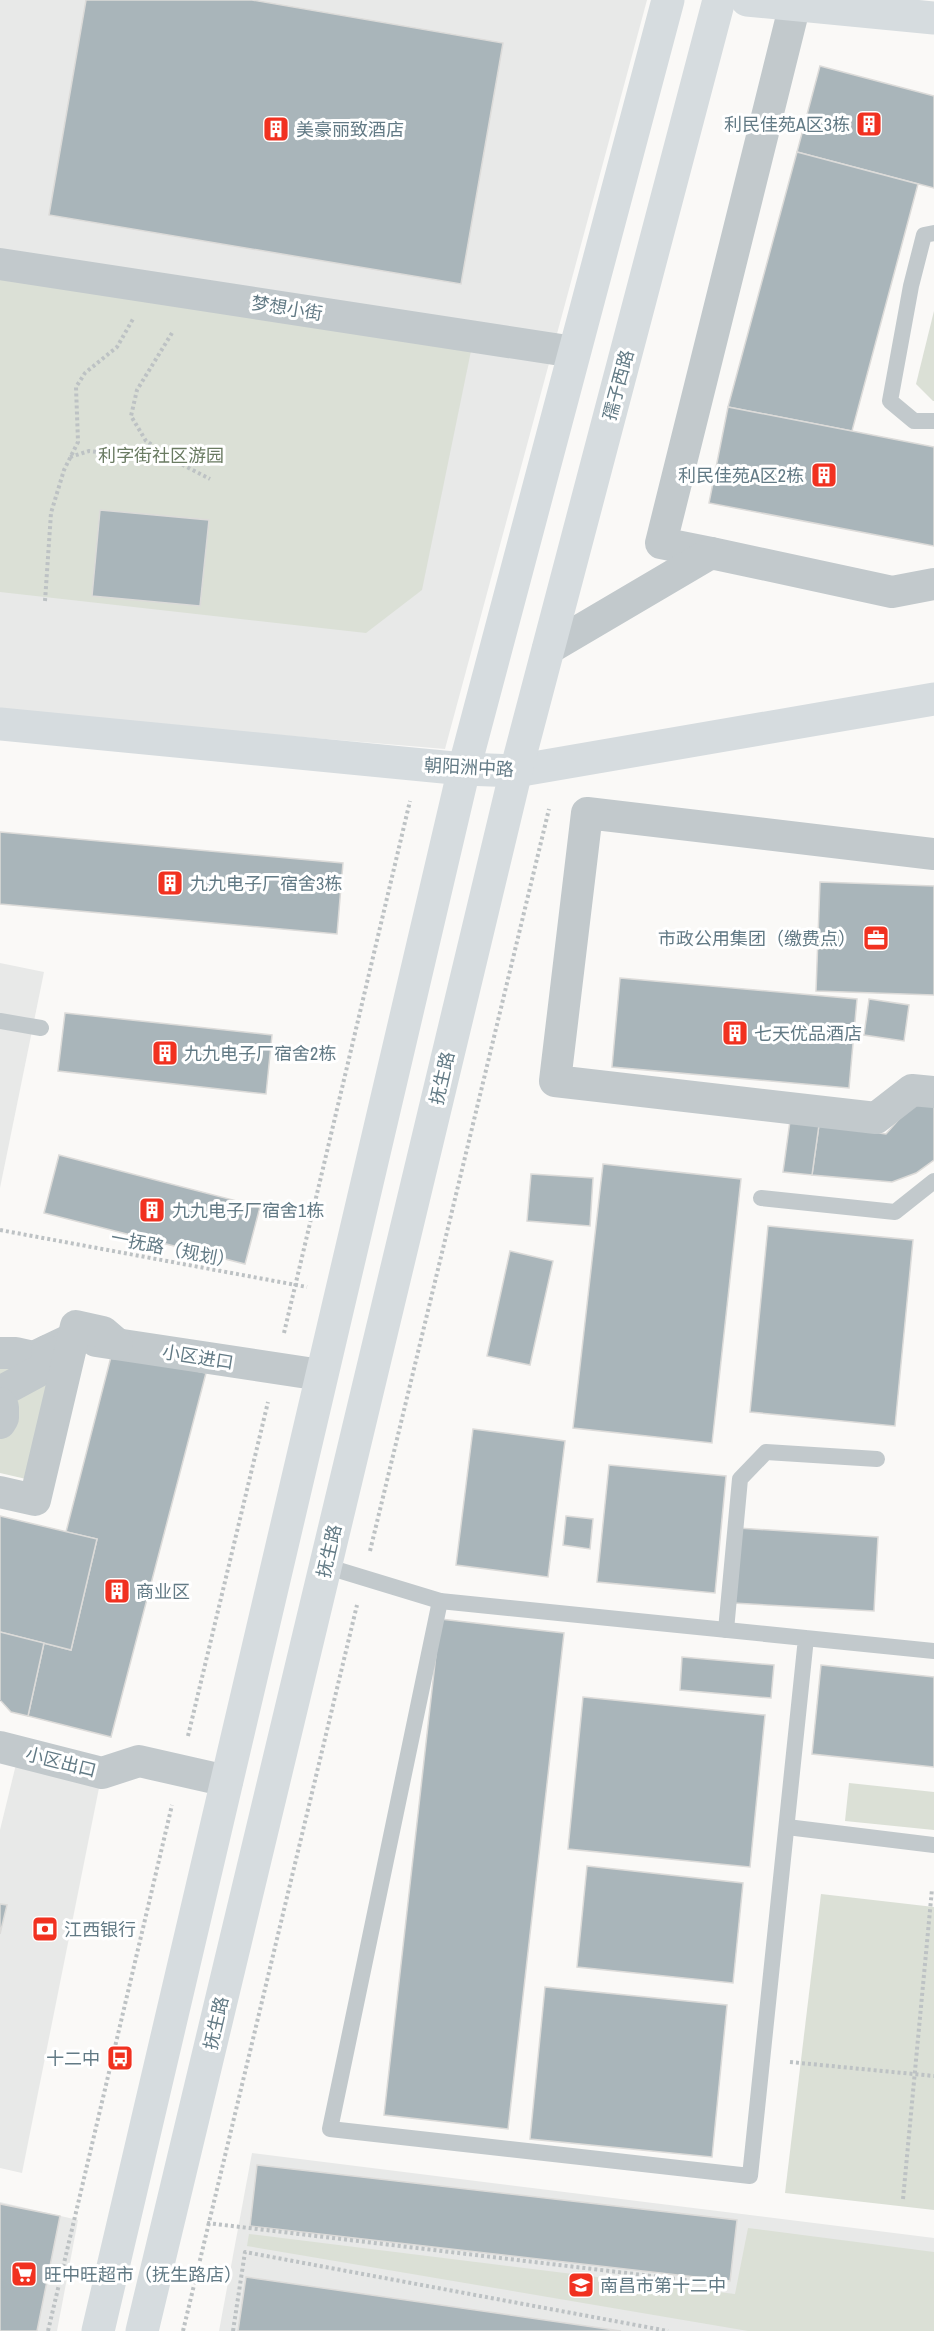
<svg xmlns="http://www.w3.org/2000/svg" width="934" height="2331" font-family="'Archivo Narrow','Noto Sans SC',sans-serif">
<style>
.built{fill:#e8e9e8}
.green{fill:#dbe0d6}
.building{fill:#a9b5ba;stroke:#dcdbd9;stroke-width:1.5}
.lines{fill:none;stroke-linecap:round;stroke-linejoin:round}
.path{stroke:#bdc2c4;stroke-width:4;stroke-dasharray:3 3;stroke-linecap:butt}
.lane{stroke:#c2c9cc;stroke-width:16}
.street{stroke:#c2c9cc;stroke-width:32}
.secondary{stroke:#d6dcdf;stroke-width:33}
.labels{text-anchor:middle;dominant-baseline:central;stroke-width:6;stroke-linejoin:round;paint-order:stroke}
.poi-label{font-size:18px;fill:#627a85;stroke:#fff;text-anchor:start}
.street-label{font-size:18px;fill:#627a85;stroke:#fff}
.park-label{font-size:18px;fill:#6a7b62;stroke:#fff}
</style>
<rect width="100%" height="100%" fill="#faf9f7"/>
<g class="built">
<path d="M 0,0 L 647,0 L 445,749 L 0,712 Z"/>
<path d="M 0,963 L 44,972 L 0,1188 Z"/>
<path d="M 19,1752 L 102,1773 L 22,2173 L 0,2168 L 0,1934 L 6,1905 L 0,1904 L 0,1830 Z"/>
<path d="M 252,2153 L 934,2238 L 934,2331 L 219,2331 Z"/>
<path d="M 0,2202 L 78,2220 L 57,2331 L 0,2331 Z"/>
</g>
<g class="green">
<path d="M 0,275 L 472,346 L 422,590 L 366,633 L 0,592 Z"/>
<path d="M 934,311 L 934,401 L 933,401 L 916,384 Z"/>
<path d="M 50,1365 L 39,1482 L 0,1473 L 0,1367 Z"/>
<path d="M 849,1783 L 934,1792 L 934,1830 L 845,1821 Z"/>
<path d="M 821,1894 L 934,1907 L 934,2210 L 785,2193 Z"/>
<path d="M 748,2228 L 934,2252 L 934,2331 L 748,2331 L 247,2246 L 249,2234 L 735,2294 Z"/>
</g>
<g class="building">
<path d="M 86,0 L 252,0 L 503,43 L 461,284 L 49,215 Z"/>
<path d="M 820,66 L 934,96 L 934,188 L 797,152 Z"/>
<path d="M 797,152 L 918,184 L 852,431 L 728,407 Z"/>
<path d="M 728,407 L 934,447 L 934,546 L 709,503 Z"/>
<path d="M 100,510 L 209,520 L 200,606 L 92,596 Z"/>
<path d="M 0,832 L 343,863 L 337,934 L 0,904 Z"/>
<path d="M 820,882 L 934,886 L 934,995 L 816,991 Z"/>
<path d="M 620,978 L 857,999 L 849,1088 L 612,1067 Z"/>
<path d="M 869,999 L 909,1005 L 904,1041 L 864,1035 Z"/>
<path d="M 65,1013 L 272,1035 L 266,1094 L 58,1071 Z"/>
<path d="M 912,1099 L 934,1101 L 934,1160 L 916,1173 L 892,1182 L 812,1175 L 819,1125 L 886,1134 L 907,1110 Z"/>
<path d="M 790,1121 L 819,1125 L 812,1175 L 783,1172 Z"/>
<path d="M 59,1155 L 260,1207 L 245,1264 L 44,1213 Z"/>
<path d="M 603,1164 L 741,1179 L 712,1443 L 573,1428 Z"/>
<path d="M 531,1174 L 593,1178 L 590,1226 L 527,1221 Z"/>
<path d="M 768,1226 L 913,1240 L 895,1426 L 750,1412 Z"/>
<path d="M 510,1251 L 553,1261 L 530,1365 L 487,1356 Z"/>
<path d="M 112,1353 L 206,1373 L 111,1737 L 28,1716 L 44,1643 L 71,1650 L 97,1539 L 66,1532 Z"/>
<path d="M 473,1429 L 565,1441 L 548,1577 L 456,1565 Z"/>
<path d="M 609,1465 L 726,1476 L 715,1593 L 597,1582 Z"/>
<path d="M 0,1516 L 97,1539 L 71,1650 L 0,1632 Z"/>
<path d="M 566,1516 L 593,1519 L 590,1549 L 563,1545 Z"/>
<path d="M 738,1528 L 878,1537 L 874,1611 L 733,1603 Z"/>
<path d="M 440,1619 L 564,1633 L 508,2129 L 384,2115 Z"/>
<path d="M 0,1632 L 44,1643 L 28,1716 L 11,1712 L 0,1700 Z"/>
<path d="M 682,1657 L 774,1665 L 771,1698 L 680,1690 Z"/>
<path d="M 821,1665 L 934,1677 L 934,1767 L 812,1754 Z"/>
<path d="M 583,1697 L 765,1715 L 750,1867 L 568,1849 Z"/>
<path d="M 587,1866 L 743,1883 L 733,1983 L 577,1967 Z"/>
<path d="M 0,1904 L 7,1905 L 0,1934 Z"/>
<path d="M 545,1987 L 727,2005 L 712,2157 L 530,2139 Z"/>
<path d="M 257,2165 L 737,2220 L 730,2281 L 250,2226 Z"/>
<path d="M 0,2204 L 60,2216 L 37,2331 L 0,2331 Z"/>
<path d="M 246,2277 L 621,2331 L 238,2331 Z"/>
</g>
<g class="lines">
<g class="path">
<path d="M 172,333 L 137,390 L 131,416 L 146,441 L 183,465"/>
<path d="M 70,457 L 89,451 L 149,458 L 183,465 L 210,479"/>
<path d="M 45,601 L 51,513 L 64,470 L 78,442 L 76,387 L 85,373 L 117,347 L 133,319"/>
<path d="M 0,1230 L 307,1287"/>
<path d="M 284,1333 L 410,801"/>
<path d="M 370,1551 L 549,809"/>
<path d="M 0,1701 L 0,1700"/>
<path d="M 188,1736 L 268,1402"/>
<path d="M 790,2062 L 934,2076"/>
<path d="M 903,2199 L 932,1889"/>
<path d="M 207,2223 L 727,2285"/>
<path d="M 48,2331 L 172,1805"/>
<path d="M 183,2331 L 357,1605"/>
<path d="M 233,2331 L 245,2252 L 668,2331"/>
</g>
<g class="lane">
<path d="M 934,233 L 924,235 L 911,286 L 890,401 L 914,421 L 934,421"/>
<path d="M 0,1021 L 41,1028"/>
<path d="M 761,1198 L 895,1212 L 934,1181"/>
<path d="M 325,1566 L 440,1601"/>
<path d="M 726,1630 L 740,1479 L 766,1452 L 877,1459"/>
<path d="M 806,1638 L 750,2176 L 330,2129 L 440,1601 L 934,1651"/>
<path d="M 787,1827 L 934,1845"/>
</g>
<g class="street">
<path d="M 0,264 L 574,352"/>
<path d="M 711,553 L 661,543 L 795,4"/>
<path d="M 548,649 L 711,553 L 892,592 L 934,584"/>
<path d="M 934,854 L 587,813 L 555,1081 L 876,1118 L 912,1090 L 934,1092"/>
<path d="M 96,1341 L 321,1375"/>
<path d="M 0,1353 L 16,1353 L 34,1357 L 74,1338"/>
<path d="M 0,1392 L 50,1365 L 47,1351"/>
<path d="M 0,1403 L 3,1407 L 3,1418 L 0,1423"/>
<path d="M 0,1492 L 35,1500 L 76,1326 L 103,1332 L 117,1344"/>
<path d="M 0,1747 L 102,1773 L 139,1761 L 227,1781"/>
</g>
<g class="secondary">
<path d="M 747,0 L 934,18"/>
<path d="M 0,724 L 464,769 L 516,771 L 934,699"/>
<path d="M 98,2331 L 464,769 L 668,0"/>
<path d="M 142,2331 L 516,771 L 719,0"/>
</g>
</g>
<defs>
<symbol id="building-square" viewBox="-11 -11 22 22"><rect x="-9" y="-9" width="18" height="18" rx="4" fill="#f13120" stroke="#fff"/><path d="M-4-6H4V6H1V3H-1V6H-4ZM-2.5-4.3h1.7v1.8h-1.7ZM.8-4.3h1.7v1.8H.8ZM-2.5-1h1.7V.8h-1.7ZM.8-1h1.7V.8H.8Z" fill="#fff"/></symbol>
<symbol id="office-square" viewBox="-11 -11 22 22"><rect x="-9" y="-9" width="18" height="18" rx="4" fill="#f13120" stroke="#fff"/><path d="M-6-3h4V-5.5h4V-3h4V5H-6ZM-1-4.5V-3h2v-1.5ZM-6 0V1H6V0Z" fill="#fff"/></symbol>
<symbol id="bank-square" viewBox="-11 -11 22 22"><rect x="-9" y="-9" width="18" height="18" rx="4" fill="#f13120" stroke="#fff"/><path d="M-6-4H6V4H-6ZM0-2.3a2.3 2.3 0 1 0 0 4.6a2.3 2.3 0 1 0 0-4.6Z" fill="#fff"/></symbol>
<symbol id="bus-square" viewBox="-11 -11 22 22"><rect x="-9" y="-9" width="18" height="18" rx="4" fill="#f13120" stroke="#fff"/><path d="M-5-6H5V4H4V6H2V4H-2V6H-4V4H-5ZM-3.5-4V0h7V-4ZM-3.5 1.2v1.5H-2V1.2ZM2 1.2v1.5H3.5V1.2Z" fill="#fff"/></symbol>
<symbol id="supermarket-square" viewBox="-11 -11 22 22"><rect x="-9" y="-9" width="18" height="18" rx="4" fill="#f13120" stroke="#fff"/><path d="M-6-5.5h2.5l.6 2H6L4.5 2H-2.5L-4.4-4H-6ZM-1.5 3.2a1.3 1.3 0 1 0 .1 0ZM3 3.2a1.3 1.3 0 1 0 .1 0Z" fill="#fff"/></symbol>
<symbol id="school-square" viewBox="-11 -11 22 22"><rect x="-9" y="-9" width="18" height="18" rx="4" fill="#f13120" stroke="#fff"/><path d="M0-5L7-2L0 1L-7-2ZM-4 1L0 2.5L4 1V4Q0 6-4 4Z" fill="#fff"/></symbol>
</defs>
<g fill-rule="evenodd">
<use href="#building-square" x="854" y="109" width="30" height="30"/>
<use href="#building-square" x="261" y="114" width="30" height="30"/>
<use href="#building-square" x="809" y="460" width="30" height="30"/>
<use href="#building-square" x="155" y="868" width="30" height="30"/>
<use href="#office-square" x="861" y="923" width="30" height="30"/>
<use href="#building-square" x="720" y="1018" width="30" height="30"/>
<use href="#building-square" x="150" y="1038" width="30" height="30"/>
<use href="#building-square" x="137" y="1195" width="30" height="30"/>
<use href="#building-square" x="102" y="1576" width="30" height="30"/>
<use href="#bank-square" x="30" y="1914" width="30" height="30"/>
<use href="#bus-square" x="105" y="2043" width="30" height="30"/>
<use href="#supermarket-square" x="9" y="2259" width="30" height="30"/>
<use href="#school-square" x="566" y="2270" width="30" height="30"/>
</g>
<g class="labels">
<g class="poi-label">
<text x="850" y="124" text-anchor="end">利民佳苑A区3栋</text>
<text x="296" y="129">美豪丽致酒店</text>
<text x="804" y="475" text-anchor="end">利民佳苑A区2栋</text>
<text x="190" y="883">九九电子厂宿舍3栋</text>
<text x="856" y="938" text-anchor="end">市政公用集团（缴费点）</text>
<text x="754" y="1033">七天优品酒店</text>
<text x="184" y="1053">九九电子厂宿舍2栋</text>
<text x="172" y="1210">九九电子厂宿舍1栋</text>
<text x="136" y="1591">商业区</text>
<text x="64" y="1929">江西银行</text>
<text x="100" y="2058" text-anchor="end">十二中</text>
<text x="44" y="2274">旺中旺超市（抚生路店）</text>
<text x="600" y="2285">南昌市第十二中</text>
</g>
<g class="street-label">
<text transform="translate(287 308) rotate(9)">梦想小街</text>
<text transform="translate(618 385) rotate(-75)">孺子西路</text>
<text transform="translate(469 767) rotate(3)">朝阳洲中路</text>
<text transform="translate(442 1078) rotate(-77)">抚生路</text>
<text transform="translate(173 1249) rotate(11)">一抚路（规划）</text>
<text transform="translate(198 1357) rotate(9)">小区进口</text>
<text transform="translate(329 1551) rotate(-77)">抚生路</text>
<text transform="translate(61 1762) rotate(14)">小区出口</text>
<text transform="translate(216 2023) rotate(-77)">抚生路</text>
</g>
<g class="park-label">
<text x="161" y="455">利字街社区游园</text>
</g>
</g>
</svg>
